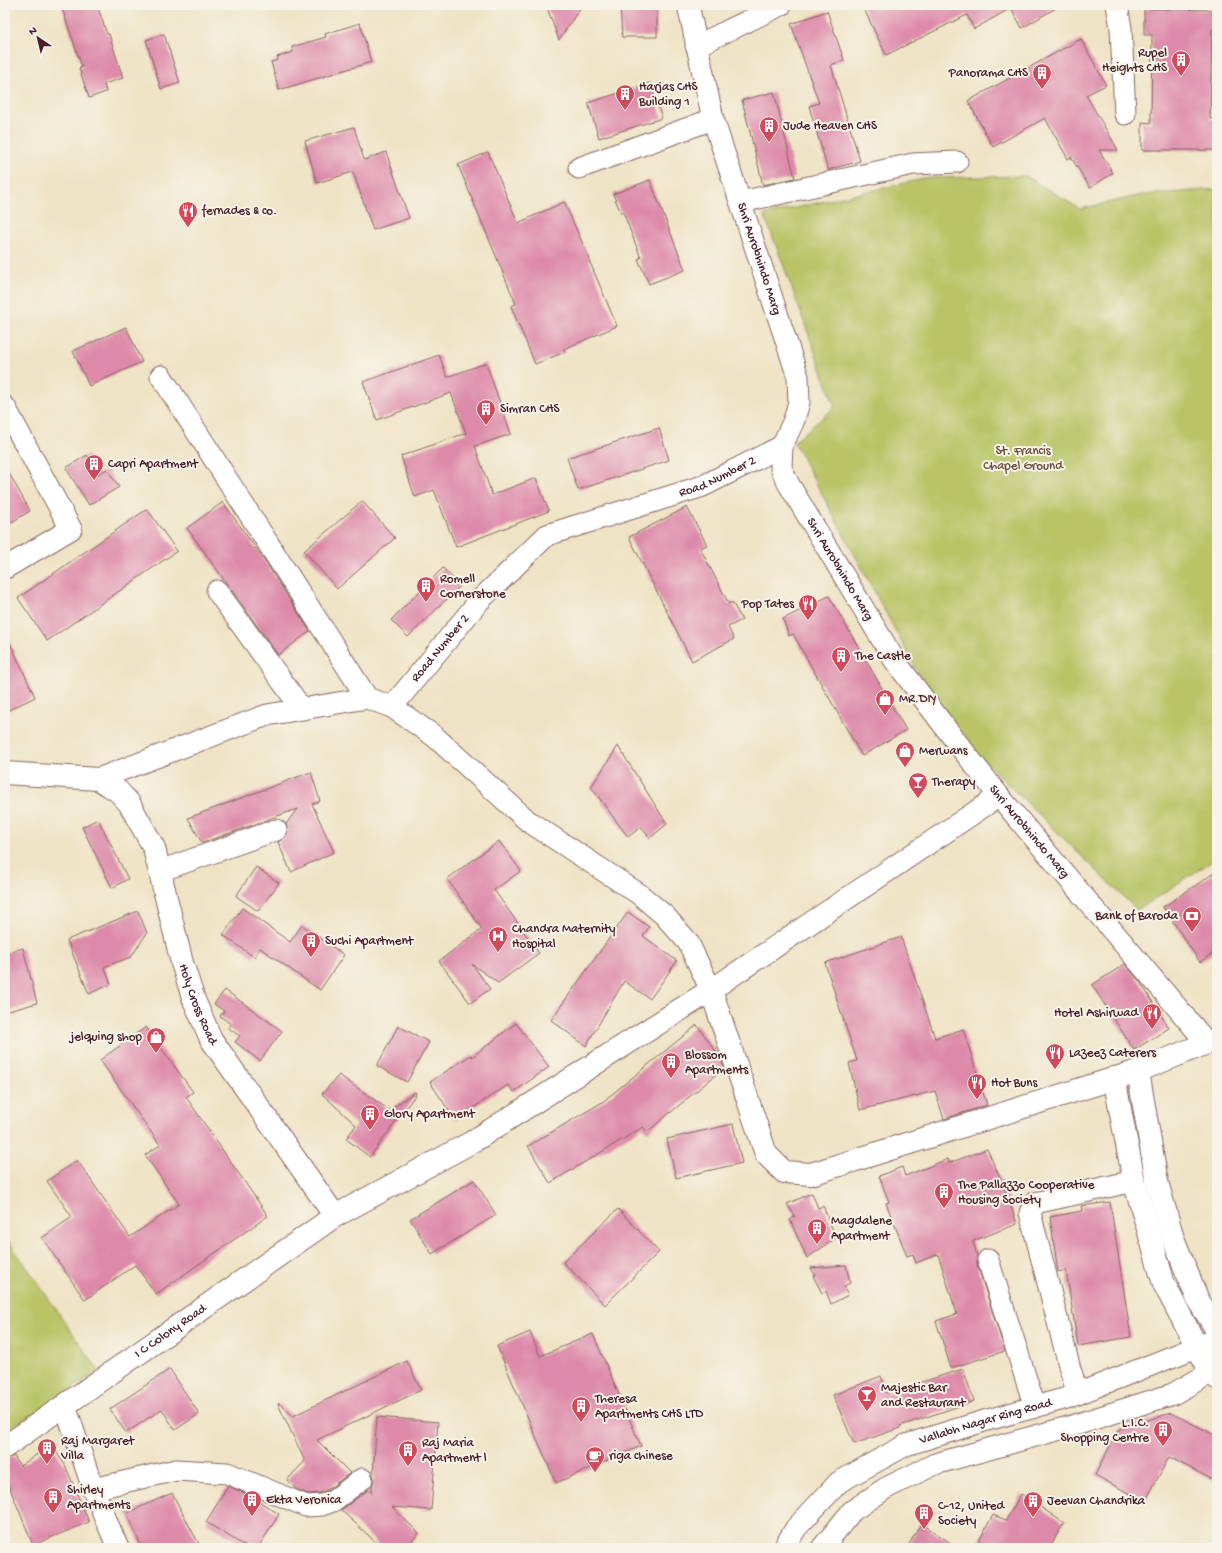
<svg xmlns="http://www.w3.org/2000/svg" width="1222" height="1553" font-family="'Gochi Hand',sans-serif">
<style>
.green{fill:#b8c466;stroke:#817248}
.building{fill:#dd89a9}
.lines{fill:none;stroke-linecap:round;stroke-linejoin:round}
.minor-casing{stroke:#846461;stroke-width:23}
.tertiary-casing{stroke:#846461;stroke-width:24}
.minor{stroke:#fff;stroke-width:21}
.tertiary{stroke:#fff;stroke-width:22}
.labels{text-anchor:middle;dominant-baseline:central;stroke-width:4;stroke-linejoin:round;paint-order:stroke}
.poi-label{font-size:13px;fill:#4a1f2b;stroke:#f7f3e8;text-anchor:start}
.street-label{font-size:13px;fill:#4a1f2b;stroke:#f7f3e8}
.park-label{font-size:13px;fill:#6b513d;stroke:#f7f3e8}
</style>
<rect width="100%" height="100%" fill="#f7f3e8"/>
<filter id="ink" filterUnits="userSpaceOnUse"><feTurbulence type="fractalNoise" baseFrequency=".025" numOctaves="2"/><feDisplacementMap in="SourceGraphic" scale="8" xChannelSelector="R" yChannelSelector="G"/><feConvolveMatrix kernelMatrix="1 2 1 2 8 2 1 2 1" color-interpolation-filters="sRGB"/></filter>
<filter id="wash" filterUnits="userSpaceOnUse"><feTurbulence type="fractalNoise" baseFrequency=".012" numOctaves="4" result="noise"/><feDisplacementMap in="SourceGraphic" scale="16" xChannelSelector="R" yChannelSelector="G"/><feGaussianBlur stdDeviation="0.9" result="paint"/><feColorMatrix in="noise" values="0 0 0 0 0 0 0 0 0 0 0 0 0 0 0 0 0 1.4 0 .05"/><feComposite in="paint" operator="in"/></filter>
<g filter="url(#wash)">
<rect width="100%" height="100%" fill="#efe3c5"/>
<g class="green">
<path d="M 1026,176 L 1080,209 L 1142,195 L 1217,189 L 1217,858 L 1137,910 L 945,723 L 794,442 L 835,407 L 778,250 L 764,215 L 927,178 Z"/>
<path d="M 5,1236 L 99,1371 L 5,1432 Z"/>
</g>
<g id="blocks">
<g class="building">
<path d="M 61,5 L 97,5 L 107,34 L 109,34 L 123,78 L 104,84 L 106,92 L 89,98 L 79,68 L 82,67 Z"/>
<path d="M 546,5 L 582,5 L 559,40 Z"/>
<path d="M 620,5 L 657,5 L 657,37 L 622,37 Z"/>
<path d="M 862,5 L 1061,5 L 1022,28 L 1011,8 L 974,29 L 967,15 L 886,55 Z"/>
<path d="M 1144,9 L 1217,10 L 1217,30 L 1212,29 L 1210,119 L 1217,118 L 1217,150 L 1142,150 L 1142,122 L 1151,123 L 1152,35 L 1144,35 Z"/>
<path d="M 827,11 L 844,60 L 831,65 L 860,161 L 828,170 L 809,106 L 819,103 L 791,24 Z"/>
<path d="M 360,23 L 371,62 L 279,90 L 271,62 L 278,60 L 277,57 L 293,52 L 292,47 L 326,37 L 325,34 Z"/>
<path d="M 164,34 L 180,83 L 161,89 L 146,40 Z"/>
<path d="M 1081,39 L 1106,85 L 1086,95 L 1118,150 L 1099,150 L 1113,173 L 1090,188 L 1071,157 L 1068,159 L 1045,118 L 993,147 L 968,101 Z"/>
<path d="M 650,83 L 662,118 L 599,138 L 588,103 Z"/>
<path d="M 774,92 L 795,178 L 763,185 L 742,100 Z"/>
<path d="M 354,127 L 364,160 L 386,152 L 409,218 L 373,230 L 353,172 L 317,183 L 305,141 Z"/>
<path d="M 488,152 L 518,223 L 564,202 L 590,260 L 589,260 L 617,326 L 564,349 L 565,352 L 535,364 L 511,306 L 516,304 L 458,165 Z"/>
<path d="M 650,180 L 685,270 L 649,284 L 638,259 L 641,258 L 623,212 L 621,213 L 613,194 Z"/>
<path d="M 126,327 L 142,362 L 89,386 L 73,351 Z"/>
<path d="M 439,355 L 447,377 L 486,363 L 511,434 L 475,446 L 492,495 L 536,478 L 549,511 L 456,547 L 434,490 L 415,497 L 401,456 L 466,433 L 451,393 L 377,420 L 363,382 Z"/>
<path d="M 659,428 L 669,460 L 578,490 L 567,458 Z"/>
<path d="M 87,455 L 98,474 L 107,469 L 119,487 L 89,505 L 66,468 Z"/>
<path d="M 5,466 L 30,511 L 5,526 Z"/>
<path d="M 362,501 L 395,538 L 337,589 L 304,551 Z"/>
<path d="M 223,502 L 266,563 L 310,631 L 278,655 L 187,528 Z"/>
<path d="M 687,507 L 707,545 L 700,548 L 729,604 L 732,602 L 742,620 L 728,627 L 734,639 L 692,661 L 629,537 Z"/>
<path d="M 147,509 L 177,551 L 47,641 L 18,598 Z"/>
<path d="M 443,568 L 460,586 L 408,637 L 391,620 Z"/>
<path d="M 829,596 L 906,730 L 862,756 L 793,634 L 789,636 L 783,619 Z"/>
<path d="M 5,632 L 35,697 L 5,712 Z"/>
<path d="M 618,746 L 667,824 L 650,838 L 641,827 L 628,837 L 591,787 Z"/>
<path d="M 311,772 L 320,801 L 312,804 L 334,852 L 291,872 L 278,842 L 285,837 L 288,832 L 286,824 L 297,809 L 202,843 L 188,818 Z"/>
<path d="M 98,819 L 128,879 L 112,888 L 82,827 Z"/>
<path d="M 499,841 L 521,871 L 494,890 L 539,953 L 498,983 L 472,964 L 490,989 L 470,1003 L 439,961 L 482,929 L 447,879 Z"/>
<path d="M 256,867 L 279,883 L 258,911 L 236,896 Z"/>
<path d="M 1217,871 L 1217,950 L 1200,962 L 1163,907 Z"/>
<path d="M 242,908 L 290,942 L 302,925 L 344,955 L 320,990 L 260,948 L 254,957 L 223,935 Z"/>
<path d="M 138,911 L 147,933 L 131,957 L 104,967 L 111,984 L 89,994 L 67,940 Z"/>
<path d="M 628,912 L 649,927 L 643,936 L 677,961 L 650,999 L 624,981 L 586,1046 L 551,1020 Z"/>
<path d="M 901,937 L 935,1038 L 963,1029 L 987,1105 L 944,1119 L 935,1091 L 860,1110 L 849,1063 L 857,1061 L 825,963 Z"/>
<path d="M 23,948 L 37,1003 L 5,1012 L 5,953 Z"/>
<path d="M 1125,964 L 1140,982 L 1169,1028 L 1134,1050 L 1092,985 Z"/>
<path d="M 225,990 L 282,1031 L 260,1061 L 235,1042 L 240,1036 L 228,1028 L 231,1024 L 220,1016 L 224,1011 L 214,1004 Z"/>
<path d="M 516,1023 L 549,1067 L 514,1092 L 508,1085 L 455,1120 L 430,1082 L 471,1055 L 472,1057 Z"/>
<path d="M 697,1025 L 720,1057 L 724,1068 L 647,1132 L 643,1127 L 550,1183 L 528,1146 L 601,1103 Z"/>
<path d="M 398,1026 L 429,1042 L 407,1082 L 377,1066 Z"/>
<path d="M 146,1027 L 193,1092 L 186,1097 L 268,1216 L 156,1294 L 135,1265 L 85,1300 L 42,1238 L 72,1217 L 47,1181 L 77,1160 L 130,1237 L 179,1204 L 145,1155 L 160,1145 L 100,1060 Z"/>
<path d="M 339,1075 L 389,1110 L 415,1092 L 416,1094 L 370,1157 L 346,1139 L 356,1125 L 322,1094 Z"/>
<path d="M 733,1124 L 742,1163 L 676,1178 L 667,1139 Z"/>
<path d="M 987,1149 L 1005,1189 L 1017,1224 L 973,1241 L 977,1256 L 977,1264 L 1005,1351 L 951,1368 L 936,1321 L 957,1314 L 938,1254 L 916,1263 L 913,1254 L 907,1256 L 886,1203 L 889,1202 L 879,1176 L 902,1167 L 905,1176 L 948,1159 L 949,1163 Z"/>
<path d="M 474,1180 L 496,1215 L 432,1254 L 410,1219 Z"/>
<path d="M 812,1193 L 818,1208 L 823,1206 L 836,1238 L 807,1258 L 790,1220 L 795,1216 L 787,1204 Z"/>
<path d="M 1110,1202 L 1131,1337 L 1078,1346 L 1066,1270 L 1058,1272 L 1050,1217 L 1082,1211 L 1081,1206 Z"/>
<path d="M 618,1209 L 659,1252 L 605,1305 L 563,1262 Z"/>
<path d="M 846,1265 L 850,1283 L 844,1286 L 848,1295 L 831,1304 L 826,1291 L 822,1293 L 813,1276 L 815,1275 L 811,1268 Z"/>
<path d="M 530,1332 L 540,1356 L 593,1334 L 641,1446 L 556,1483 L 497,1346 Z"/>
<path d="M 407,1361 L 421,1390 L 317,1440 L 350,1473 L 327,1490 L 320,1493 L 308,1494 L 296,1489 L 287,1480 L 305,1461 L 278,1404 L 279,1403 L 293,1416 Z"/>
<path d="M 170,1369 L 199,1414 L 175,1430 L 162,1409 L 126,1433 L 110,1409 Z"/>
<path d="M 963,1369 L 974,1401 L 900,1426 L 900,1428 L 854,1444 L 833,1395 L 881,1376 L 887,1393 Z"/>
<path d="M 1171,1413 L 1217,1436 L 1217,1482 L 1169,1457 L 1145,1502 L 1095,1475 L 1119,1429 Z"/>
<path d="M 377,1417 L 438,1422 L 431,1510 L 392,1507 L 419,1533 L 406,1548 L 382,1548 L 341,1510 L 368,1490 L 371,1493 L 374,1478 L 373,1474 Z"/>
<path d="M 51,1445 L 65,1465 L 89,1522 L 33,1545 L 5,1476 L 5,1459 L 14,1456 L 20,1466 Z"/>
<path d="M 228,1486 L 247,1494 L 279,1514 L 258,1548 L 248,1548 L 206,1522 Z"/>
<path d="M 172,1493 L 201,1548 L 142,1548 L 127,1513 Z"/>
<path d="M 1021,1494 L 1064,1523 L 1049,1548 L 975,1548 L 993,1515 L 1006,1520 Z"/>
<path d="M 921,1523 L 958,1548 L 907,1548 Z"/>
</g>
</g>
</g>
<g filter="url(#ink)">
<use href="#blocks" fill-opacity="0" stroke="#846461" stroke-width="1"/>
<g class="lines">
<defs>
<g id="minor">
<path id="s1" d="M 688,5 L 713,119 L 798,377 L 799,402 L 794,420 L 782,446 L 781,468 L 788,483 L 895,661 L 951,735 L 999,796 L 1207,1043"/>
<path d="M 1117,5 L 1121,28 L 1125,114"/>
<path d="M 696,46 L 781,5"/>
<path d="M 579,168 L 713,119"/>
<path d="M 741,202 L 913,164 L 957,162"/>
<path d="M 161,376 L 367,698"/>
<path d="M 5,407 L 71,529 L 5,568"/>
<path d="M 217,591 L 302,709"/>
<path id="s2" d="M 392,707 L 480,600 L 547,535 L 703,486 L 782,446"/>
<path d="M 98,779 L 267,715 L 367,698 L 392,707 L 434,736 L 528,821 L 639,894 L 664,915 L 688,942 L 711,990 L 999,796"/>
<path d="M 160,871 L 276,830"/>
<path d="M 988,1260 L 1035,1407"/>
<path d="M 1078,1394 L 1070,1369 L 1030,1213 L 1035,1203 L 1134,1181"/>
<path d="M 65,1405 L 93,1489 L 118,1548"/>
<path d="M 93,1489 L 176,1470 L 227,1473 L 306,1506 L 322,1505 L 333,1501 L 362,1479"/>
<path id="s3" d="M 784,1548 L 796,1528 L 839,1482 L 906,1445 L 984,1421 L 1067,1398 L 1217,1339"/>
<path d="M 822,1548 L 852,1511 L 886,1488 L 935,1464 L 1075,1425 L 1173,1394 L 1217,1369"/>
</g>
<g id="tertiary">
<path id="s4" d="M 5,773 L 98,779 L 118,791 L 129,803 L 154,848 L 182,963 L 194,1000 L 211,1039 L 335,1216"/>
<path d="M 1138,1071 L 1157,1182 L 1173,1238 L 1198,1300 L 1217,1330"/>
<path d="M 1114,1078 L 1134,1181 L 1164,1284 L 1197,1347 L 1211,1372 L 1217,1378"/>
<path id="s5" d="M 5,1447 L 335,1216 L 472,1142 L 711,990 L 766,1154 L 784,1172 L 811,1174 L 1138,1071 L 1217,1039"/>
</g>
</defs>
<use href="#minor" class="minor-casing"/>
<use href="#tertiary" class="tertiary-casing"/>
<use href="#minor" class="minor"/>
<use href="#tertiary" class="tertiary"/>
</g>
</g>
<defs>
<symbol id="building-pin" viewBox="-11 -11 22 30"><path d="M0 17L-7.5 6A9.5 9.5 0 1 1 7.5 6Z" fill="#d1495b" stroke="#f7f3e8"/><path d="M-4-6H4V6H1V3H-1V6H-4ZM-2.5-4.3h1.7v1.8h-1.7ZM.8-4.3h1.7v1.8H.8ZM-2.5-1h1.7V.8h-1.7ZM.8-1h1.7V.8H.8Z" fill="#fff"/></symbol>
<symbol id="restaurant-pin" viewBox="-11 -11 22 30"><path d="M0 17L-7.5 6A9.5 9.5 0 1 1 7.5 6Z" fill="#d1495b" stroke="#f7f3e8"/><path d="M-5-6h1v4h1v-4h1v4h1v-4h1v5L-1.5 .5V6h-2V.5L-5-1ZM5-6V6H3V1.5H1.5Q1.5-4 5-6Z" fill="#fff"/></symbol>
<symbol id="shop-pin" viewBox="-11 -11 22 30"><path d="M0 17L-7.5 6A9.5 9.5 0 1 1 7.5 6Z" fill="#d1495b" stroke="#f7f3e8"/><path d="M-5-2.5h2.3a2.7 3.5 0 0 1 5.4 0H5L5.5 6h-11ZM-1.5-2.5h3a1.5 2.3 0 0 0-3 0Z" fill="#fff"/></symbol>
<symbol id="bar-pin" viewBox="-11 -11 22 30"><path d="M0 17L-7.5 6A9.5 9.5 0 1 1 7.5 6Z" fill="#d1495b" stroke="#f7f3e8"/><path d="M-6-5H6L.8 .8V4.5H3.5V6h-7V4.5H-.8V.8Z" fill="#fff"/></symbol>
<symbol id="bank-pin" viewBox="-11 -11 22 30"><path d="M0 17L-7.5 6A9.5 9.5 0 1 1 7.5 6Z" fill="#d1495b" stroke="#f7f3e8"/><path d="M-6-4H6V4H-6ZM0-2.3a2.3 2.3 0 1 0 0 4.6a2.3 2.3 0 1 0 0-4.6Z" fill="#fff"/></symbol>
<symbol id="hospital-pin" viewBox="-11 -11 22 30"><path d="M0 17L-7.5 6A9.5 9.5 0 1 1 7.5 6Z" fill="#d1495b" stroke="#f7f3e8"/><path d="M-5-5h3v3.5h4V-5h3V5h-3V1.5h-4V5h-3Z" fill="#fff"/></symbol>
<symbol id="cafe-pin" viewBox="-11 -11 22 30"><path d="M0 17L-7.5 6A9.5 9.5 0 1 1 7.5 6Z" fill="#d1495b" stroke="#f7f3e8"/><path d="M-5.5-4.5H6V0H3Q3 3.5 0 3.5H-2.5Q-5.5 3.5-5.5 0ZM3-3.2v2h1.7v-2ZM-6 4.5H4V6H-6Z" fill="#fff"/></symbol>
</defs>
<g fill-rule="evenodd">
<use href="#building-pin" x="1170" y="49" width="22" height="30"/>
<use href="#building-pin" x="1031" y="62" width="22" height="30"/>
<use href="#building-pin" x="614" y="83" width="22" height="30"/>
<use href="#building-pin" x="758" y="115" width="22" height="30"/>
<use href="#restaurant-pin" x="177" y="200" width="22" height="30"/>
<use href="#building-pin" x="475" y="398" width="22" height="30"/>
<use href="#building-pin" x="83" y="453" width="22" height="30"/>
<use href="#building-pin" x="415" y="575" width="22" height="30"/>
<use href="#restaurant-pin" x="797" y="593" width="22" height="30"/>
<use href="#building-pin" x="830" y="645" width="22" height="30"/>
<use href="#shop-pin" x="874" y="688" width="22" height="30"/>
<use href="#shop-pin" x="894" y="740" width="22" height="30"/>
<use href="#bar-pin" x="907" y="771" width="22" height="30"/>
<use href="#bank-pin" x="1181" y="905" width="22" height="30"/>
<use href="#hospital-pin" x="487" y="925" width="22" height="30"/>
<use href="#building-pin" x="300" y="930" width="22" height="30"/>
<use href="#restaurant-pin" x="1141" y="1002" width="22" height="30"/>
<use href="#shop-pin" x="145" y="1026" width="22" height="30"/>
<use href="#restaurant-pin" x="1044" y="1042" width="22" height="30"/>
<use href="#building-pin" x="660" y="1051" width="22" height="30"/>
<use href="#restaurant-pin" x="966" y="1072" width="22" height="30"/>
<use href="#building-pin" x="359" y="1103" width="22" height="30"/>
<use href="#building-pin" x="933" y="1181" width="22" height="30"/>
<use href="#building-pin" x="806" y="1217" width="22" height="30"/>
<use href="#bar-pin" x="856" y="1384" width="22" height="30"/>
<use href="#building-pin" x="570" y="1395" width="22" height="30"/>
<use href="#building-pin" x="1152" y="1419" width="22" height="30"/>
<use href="#building-pin" x="36" y="1437" width="22" height="30"/>
<use href="#building-pin" x="397" y="1439" width="22" height="30"/>
<use href="#cafe-pin" x="584" y="1445" width="22" height="30"/>
<use href="#building-pin" x="42" y="1486" width="22" height="30"/>
<use href="#building-pin" x="241" y="1489" width="22" height="30"/>
<use href="#building-pin" x="1022" y="1490" width="22" height="30"/>
<use href="#building-pin" x="913" y="1502" width="22" height="30"/>
</g>
<g class="labels">
<g class="poi-label">
<text x="1167" y="53" text-anchor="end">Rupel<tspan x="1167" dy="15">Heights CHS</tspan></text>
<text x="1028" y="73" text-anchor="end">Panorama CHS</text>
<text x="639" y="87">Harjas CHS<tspan x="639" dy="15">Building 1</tspan></text>
<text x="783" y="126">Jude Heaven CHS</text>
<text x="202" y="211">fernades &amp; co.</text>
<text x="500" y="409">Simran CHS</text>
<text x="108" y="464">Capri Apartment</text>
<text x="440" y="579">Romell<tspan x="440" dy="15">Cornerstone</tspan></text>
<text x="794" y="604" text-anchor="end">Pop Tates</text>
<text x="855" y="656">The Castle</text>
<text x="899" y="699">MR.DIY</text>
<text x="919" y="751">Merwans</text>
<text x="932" y="782">Therapy</text>
<text x="1178" y="916" text-anchor="end">Bank of Baroda</text>
<text x="512" y="929">Chandra Maternity<tspan x="512" dy="15">Hospital</tspan></text>
<text x="325" y="941">Suchi Apartment</text>
<text x="1138" y="1013" text-anchor="end">Hotel Ashirwad</text>
<text x="142" y="1037" text-anchor="end">jelquing shop</text>
<text x="1069" y="1053">Lazeez Caterers</text>
<text x="685" y="1055">Blossom<tspan x="685" dy="15">Apartments</tspan></text>
<text x="991" y="1083">Hot Buns</text>
<text x="384" y="1114">Glory Apartment</text>
<text x="958" y="1185">The Pallazzo Cooperative<tspan x="958" dy="15">Housing Society</tspan></text>
<text x="831" y="1221">Magdalene<tspan x="831" dy="15">Apartment</tspan></text>
<text x="881" y="1388">Majestic Bar<tspan x="881" dy="15">and Restaurant</tspan></text>
<text x="595" y="1399">Theresa<tspan x="595" dy="15">Apartments CHS LTD</tspan></text>
<text x="1149" y="1423" text-anchor="end">L.I.C.<tspan x="1149" dy="15">Shopping Centre</tspan></text>
<text x="61" y="1441">Raj Margaret<tspan x="61" dy="15">Villa</tspan></text>
<text x="422" y="1443">Raj Maria<tspan x="422" dy="15">Apartment l</tspan></text>
<text x="609" y="1456">riga chinese</text>
<text x="67" y="1490">Shirley<tspan x="67" dy="15">Apartments</tspan></text>
<text x="266" y="1500">Ekta Veronica</text>
<text x="1047" y="1501">Jeevan Chandrika</text>
<text x="938" y="1506">C-12, United<tspan x="938" dy="15">Society</tspan></text>
</g>
<g class="street-label">
<text stroke="none"><textPath href="#s1" startOffset="264">Shri Aurobhindo Marg</textPath></text>
<text stroke="none"><textPath href="#s2" startOffset="412">Road Number 2</textPath></text>
<text stroke="none"><textPath href="#s1" startOffset="600">Shri Aurobhindo Marg</textPath></text>
<text stroke="none"><textPath href="#s2" startOffset="76">Road Number 2</textPath></text>
<text stroke="none"><textPath href="#s1" startOffset="924">Shri Aurobhindo Marg</textPath></text>
<text stroke="none"><textPath href="#s4" startOffset="347">Holy Cross Road</textPath></text>
<text stroke="none"><textPath href="#s5" startOffset="202">I C Colony Road</textPath></text>
<text stroke="none"><textPath href="#s3" startOffset="246">Vallabh Nagar Ring Road</textPath></text>
</g>
<g class="park-label">
<text x="1023" y="451">St. Francis<tspan x="1023" dy="15">Chapel Ground</tspan></text>
</g>
</g>
<rect width="1222" height="1553" fill="none" stroke="#f7f3e8" stroke-width="20"/>
<g transform="translate(38 38) rotate(325)" stroke="#f7f3e8" stroke-width="3" paint-order="stroke">
<path d="M0-3L7 15L0 10L-7 15Z" fill="#4a1f2b"/>
<text y="-6" font-size="11" font-weight="bold" text-anchor="middle" fill="#4a1f2b">N</text>
</g>
</svg>
